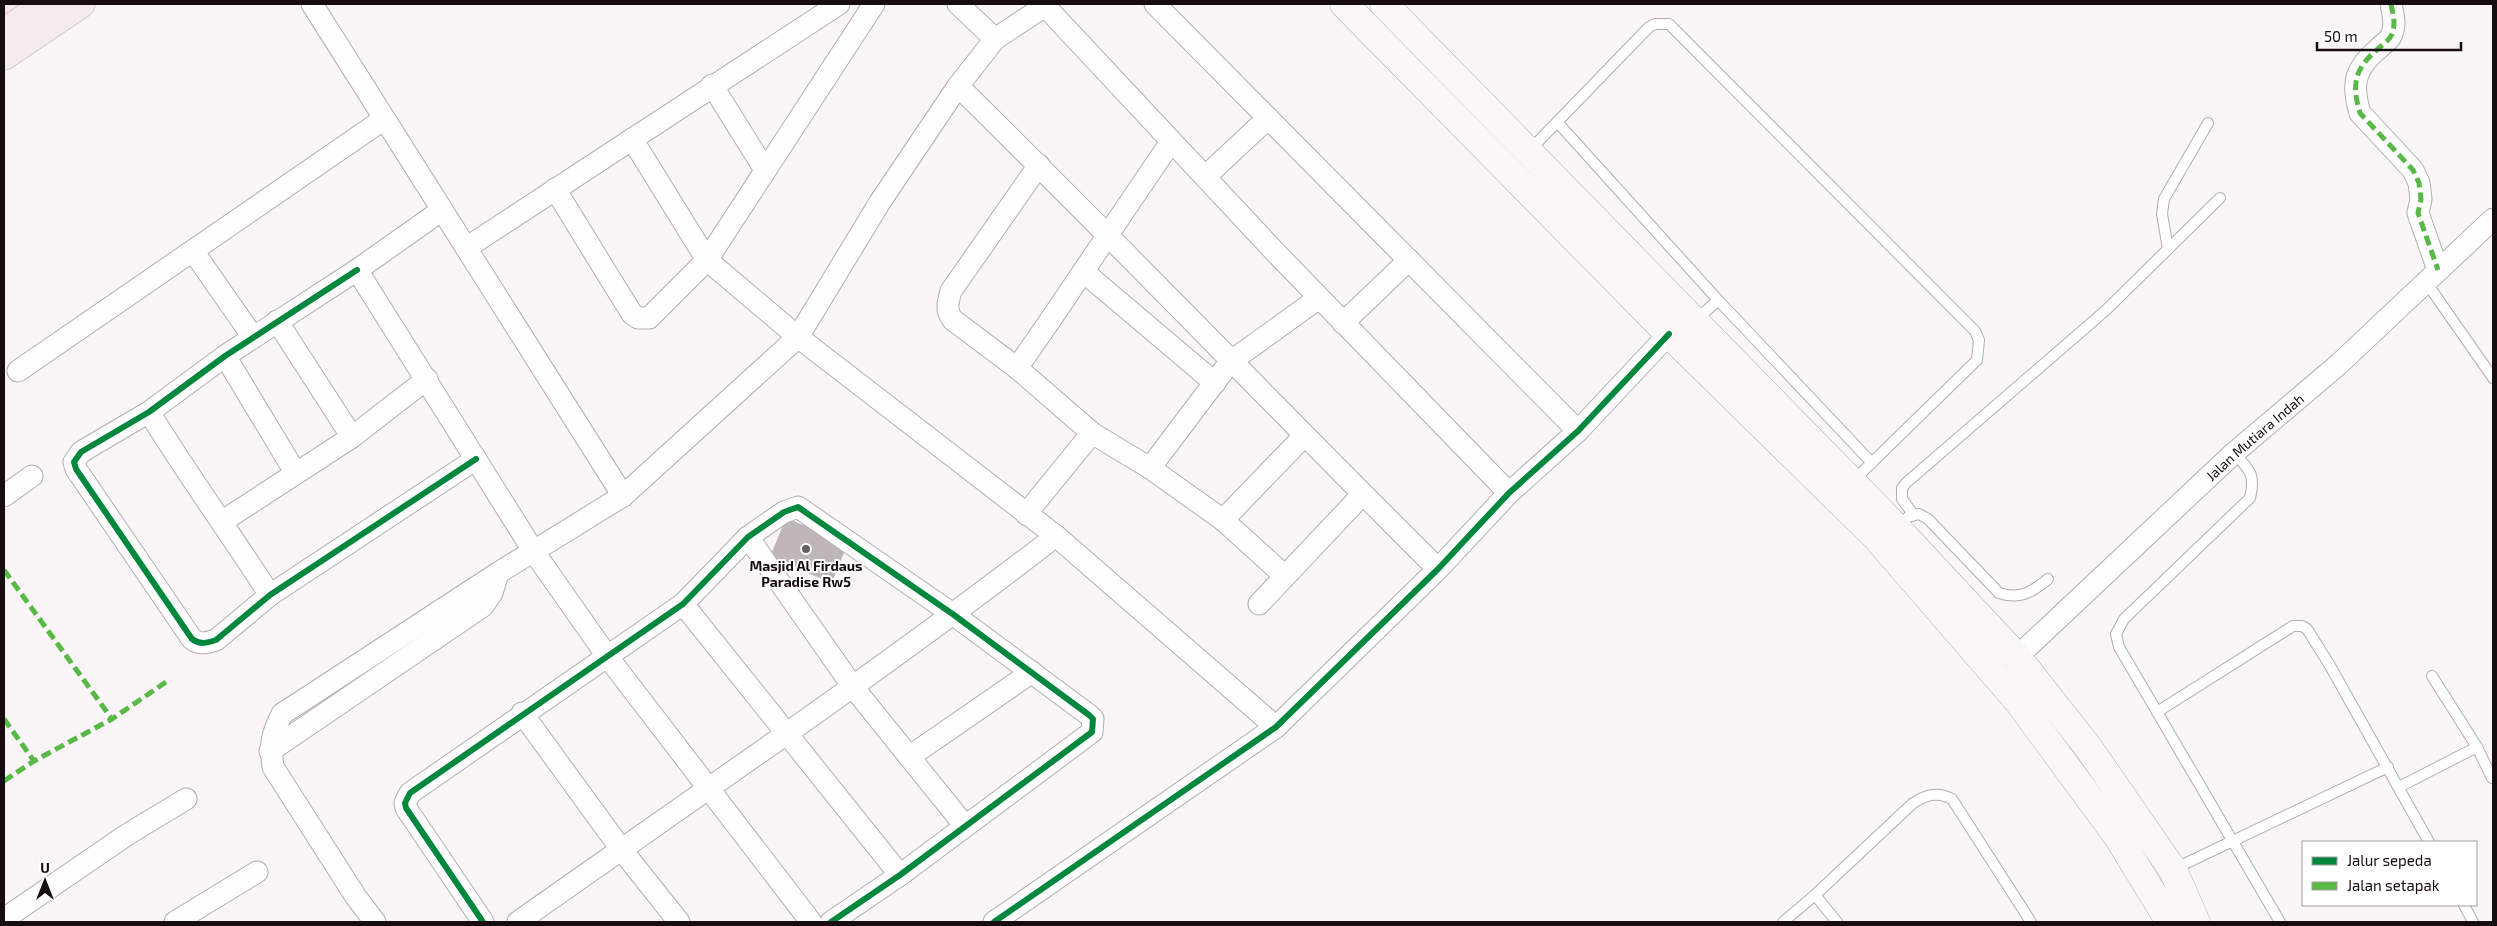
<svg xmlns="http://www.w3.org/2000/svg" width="2497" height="926" font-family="'Exo 2',sans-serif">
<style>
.green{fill:#f8e4ea}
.building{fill:#beb6b9;filter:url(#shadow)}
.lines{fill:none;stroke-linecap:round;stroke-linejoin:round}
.service-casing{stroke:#b5adb0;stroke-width:12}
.minor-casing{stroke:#b5adb0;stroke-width:23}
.secondary-casing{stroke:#b5adb0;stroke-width:29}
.trunk-casing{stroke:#c1b2b8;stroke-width:29}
.service{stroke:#fefefe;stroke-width:10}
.minor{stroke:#fefefe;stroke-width:21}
.secondary{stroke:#faf7f8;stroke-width:28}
.trunk{stroke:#f4eaed;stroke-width:28}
.quiet{stroke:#58b947;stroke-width:5;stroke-dasharray:10 5;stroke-linecap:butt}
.cycleway-casing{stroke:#fff;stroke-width:9}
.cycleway{stroke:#00873e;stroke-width:6}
.poi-dot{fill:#665e61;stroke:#fff;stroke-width:2}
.labels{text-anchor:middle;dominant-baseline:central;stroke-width:4;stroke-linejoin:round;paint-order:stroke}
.street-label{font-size:14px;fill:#170c10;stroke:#fff}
.poi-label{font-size:14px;font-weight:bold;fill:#170c10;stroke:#fff}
</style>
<defs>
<filter id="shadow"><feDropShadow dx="5.5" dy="3" stdDeviation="0" flood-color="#0004"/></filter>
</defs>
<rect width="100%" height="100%" fill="#faf5f7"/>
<path class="green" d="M 4,4 L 49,4 L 4,34 Z"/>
<path class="building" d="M 786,518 L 842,541 L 826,580 L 770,557 Z"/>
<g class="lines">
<defs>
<g id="service">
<path d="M 1558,123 L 1718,300 L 1695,321"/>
<path d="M 1530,150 L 1649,27 L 1655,24 L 1669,24 L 1975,331 L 1979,340 L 1977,360 L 1852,482"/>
<path d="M 2168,249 L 2162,214 L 2164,199 L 2208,123"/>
<path d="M 2426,282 L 2493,378"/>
<path d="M 1718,300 L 1872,463"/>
<path d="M 2234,453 C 2249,469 2256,474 2250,498 L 2124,619 L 2116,634 L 2119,647 L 2280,922"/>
<path d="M 1913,514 L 1902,499 L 1902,488 L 1906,483 L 2105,311 L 2220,198"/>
<path d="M 1908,517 L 1919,514 L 1928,519 L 1999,593 C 2020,600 2032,592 2048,579"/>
<path d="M 2432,676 L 2477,747 L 2492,778"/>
<path d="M 2157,712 L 2293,626 L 2302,626 L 2307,629 L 2329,664 L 2429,842"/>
<path d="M 2399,787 L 2477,747"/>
<path d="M 2174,869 L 2388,767"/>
<path d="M 1815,895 L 1837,922"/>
<path d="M 2464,905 L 2473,922"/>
<path d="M 1783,922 L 1815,895 L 1912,804 C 1925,795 1937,791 1952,799 L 2031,922"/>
</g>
<g id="minor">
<path d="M 312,4 L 623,496"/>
<path d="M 958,4 L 995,39"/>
<path d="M 1155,4 L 1578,431"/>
<path d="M 2391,4 C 2393,14 2396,24 2392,34 C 2390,40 2383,44 2379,48 C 2355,68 2351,83 2360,113 L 2413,170 L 2419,183 L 2421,199 L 2418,213 L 2438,270"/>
<path d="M 1045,6 L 1277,254 L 1509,493"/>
<path d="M 712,85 L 765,170"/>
<path d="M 958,86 C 1120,245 1277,409 1438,569"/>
<path d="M 632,139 L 707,260 L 874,4"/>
<path d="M 1039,165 L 951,291 C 948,302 945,310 953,320 L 1017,368 L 1092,433 L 1150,468 L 1223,520 L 1285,576"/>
<path d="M 1205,177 L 1268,118"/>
<path d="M 555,189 L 632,314 L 638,318 L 649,318 L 707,260 L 798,337 L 1056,536 L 1276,727"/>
<path d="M 442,210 L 357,270 L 534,552 L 607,656 L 811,922"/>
<path d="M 466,248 L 839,4"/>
<path d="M 193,251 L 253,337"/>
<path d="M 357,270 L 225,356 L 149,412 L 81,452 L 74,462 L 76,469 L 192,639 C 200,645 207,643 216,640 L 270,595 L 476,459"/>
<path d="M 1085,273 L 1215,383"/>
<path d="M 277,321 L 352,437"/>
<path d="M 1343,323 L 1409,260"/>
<path d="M 225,356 L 295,472"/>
<path d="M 1017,368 C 1070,293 1119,217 1171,142"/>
<path d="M 18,371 L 384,119"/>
<path d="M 149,412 C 187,474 230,533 270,595"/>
<path d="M 1150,468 L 1230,362 L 1319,298"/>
<path d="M 4,496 L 32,476"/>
<path d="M 1026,514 L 1092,433"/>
<path d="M 1223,520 L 1304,436"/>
<path d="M 223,521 L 352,437 L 427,379"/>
<path d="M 748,537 L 853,687 L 965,826"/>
<path d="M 683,604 L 900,875"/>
<path d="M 1259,604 L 1362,495"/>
<path id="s1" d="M 2017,657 L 2234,453 L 2339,364 L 2493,219"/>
<path d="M 522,713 L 621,849 L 679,922"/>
<path d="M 270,751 L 483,606 L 492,593 L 498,573"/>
<path d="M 909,757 L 1032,672"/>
<path d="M 4,919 L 128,834 L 186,799"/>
<path d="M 175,922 L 257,872"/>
<path d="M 375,922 L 356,897 L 273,767 C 270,745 271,735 282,714 L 498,573 L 623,496 L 798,337 L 880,202 L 958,86 L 995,39 L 1048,4"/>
<path d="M 483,922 L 406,808 L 405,803 L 410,793 L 683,604 L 748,537 L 784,512 L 798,507 L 954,615 L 1089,715 L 1093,719 L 1092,732 L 900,875 L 831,922"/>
<path d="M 518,922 C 698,795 881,671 1056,536"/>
<path d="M 994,922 L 1276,727 L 1438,569 L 1509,493 L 1578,431 L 1669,334"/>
</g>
<g id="secondary">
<path d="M 1344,4 L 1669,334 L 1876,537 L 2018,701 L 2118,837 L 2170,922"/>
<path d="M 1384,4 L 1893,524 L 2017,657 L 2088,747 L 2173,870 L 2196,922"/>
</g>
<g id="trunk">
<path d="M 4,32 L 47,4"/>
<path d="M 4,56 L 81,4"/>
</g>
</defs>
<use href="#service" class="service-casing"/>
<use href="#minor" class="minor-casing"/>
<use href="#secondary" class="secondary-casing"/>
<use href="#trunk" class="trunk-casing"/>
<use href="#service" class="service"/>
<use href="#minor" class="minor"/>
<use href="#secondary" class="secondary"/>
<use href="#trunk" class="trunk"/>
<g class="quiet">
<path d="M 2391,4 C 2393,14 2396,24 2392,34 C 2390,40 2383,44 2379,48 C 2355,68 2351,83 2360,113 L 2413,170 L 2419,183 L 2421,199 L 2418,213 L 2438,270"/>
<path d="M 4,570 L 112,719"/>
<path d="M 4,719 L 34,761"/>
<path d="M 4,781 L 34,761 L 112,719 L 166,682"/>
</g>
<defs>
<g id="cycleway">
<path d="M 357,270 L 225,356 L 149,412 L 81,452 L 74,462 L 76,469 L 192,639 C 200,645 207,643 216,640 L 270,595 L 476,459"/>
<path d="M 483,922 L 406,808 L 405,803 L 410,793 L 683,604 L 748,537 L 784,512 L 798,507 L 954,615 L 1089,715 L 1093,719 L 1092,732 L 900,875 L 831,922"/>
<path d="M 994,922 L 1276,727 L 1438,569 L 1509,493 L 1578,431 L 1669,334"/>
</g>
</defs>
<use href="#cycleway" class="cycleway-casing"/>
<use href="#cycleway" class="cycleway"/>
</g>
<circle class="poi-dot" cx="806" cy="549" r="5"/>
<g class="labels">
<g class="street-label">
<text stroke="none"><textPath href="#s1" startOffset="324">Jalan Mutiara Indah</textPath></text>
</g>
<g class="poi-label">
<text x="806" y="565">Masjid Al Firdaus<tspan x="806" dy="16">Paradise Rw5</tspan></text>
</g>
</g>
<rect width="2497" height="926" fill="none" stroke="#170c10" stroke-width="10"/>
<rect x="2302" y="841" width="175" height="65" fill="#ffffff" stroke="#a29e9f"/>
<rect x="2312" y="857" width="25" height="8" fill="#00873e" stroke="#a29e9f"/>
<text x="2347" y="866" font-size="15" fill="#170c10">Jalur sepeda</text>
<rect x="2312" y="882" width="25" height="8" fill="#58b947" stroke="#a29e9f"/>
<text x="2347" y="891" font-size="15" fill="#170c10">Jalan setapak</text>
<g transform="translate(45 881)" stroke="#ffffff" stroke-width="4" paint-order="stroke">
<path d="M0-4L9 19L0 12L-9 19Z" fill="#170c10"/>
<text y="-8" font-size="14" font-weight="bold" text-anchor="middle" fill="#170c10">U</text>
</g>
<path d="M2317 42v8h144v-8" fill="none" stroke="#170c10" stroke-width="2.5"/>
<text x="2324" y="42" font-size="15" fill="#170c10" stroke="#ffffff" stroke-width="4" paint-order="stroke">50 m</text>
</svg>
